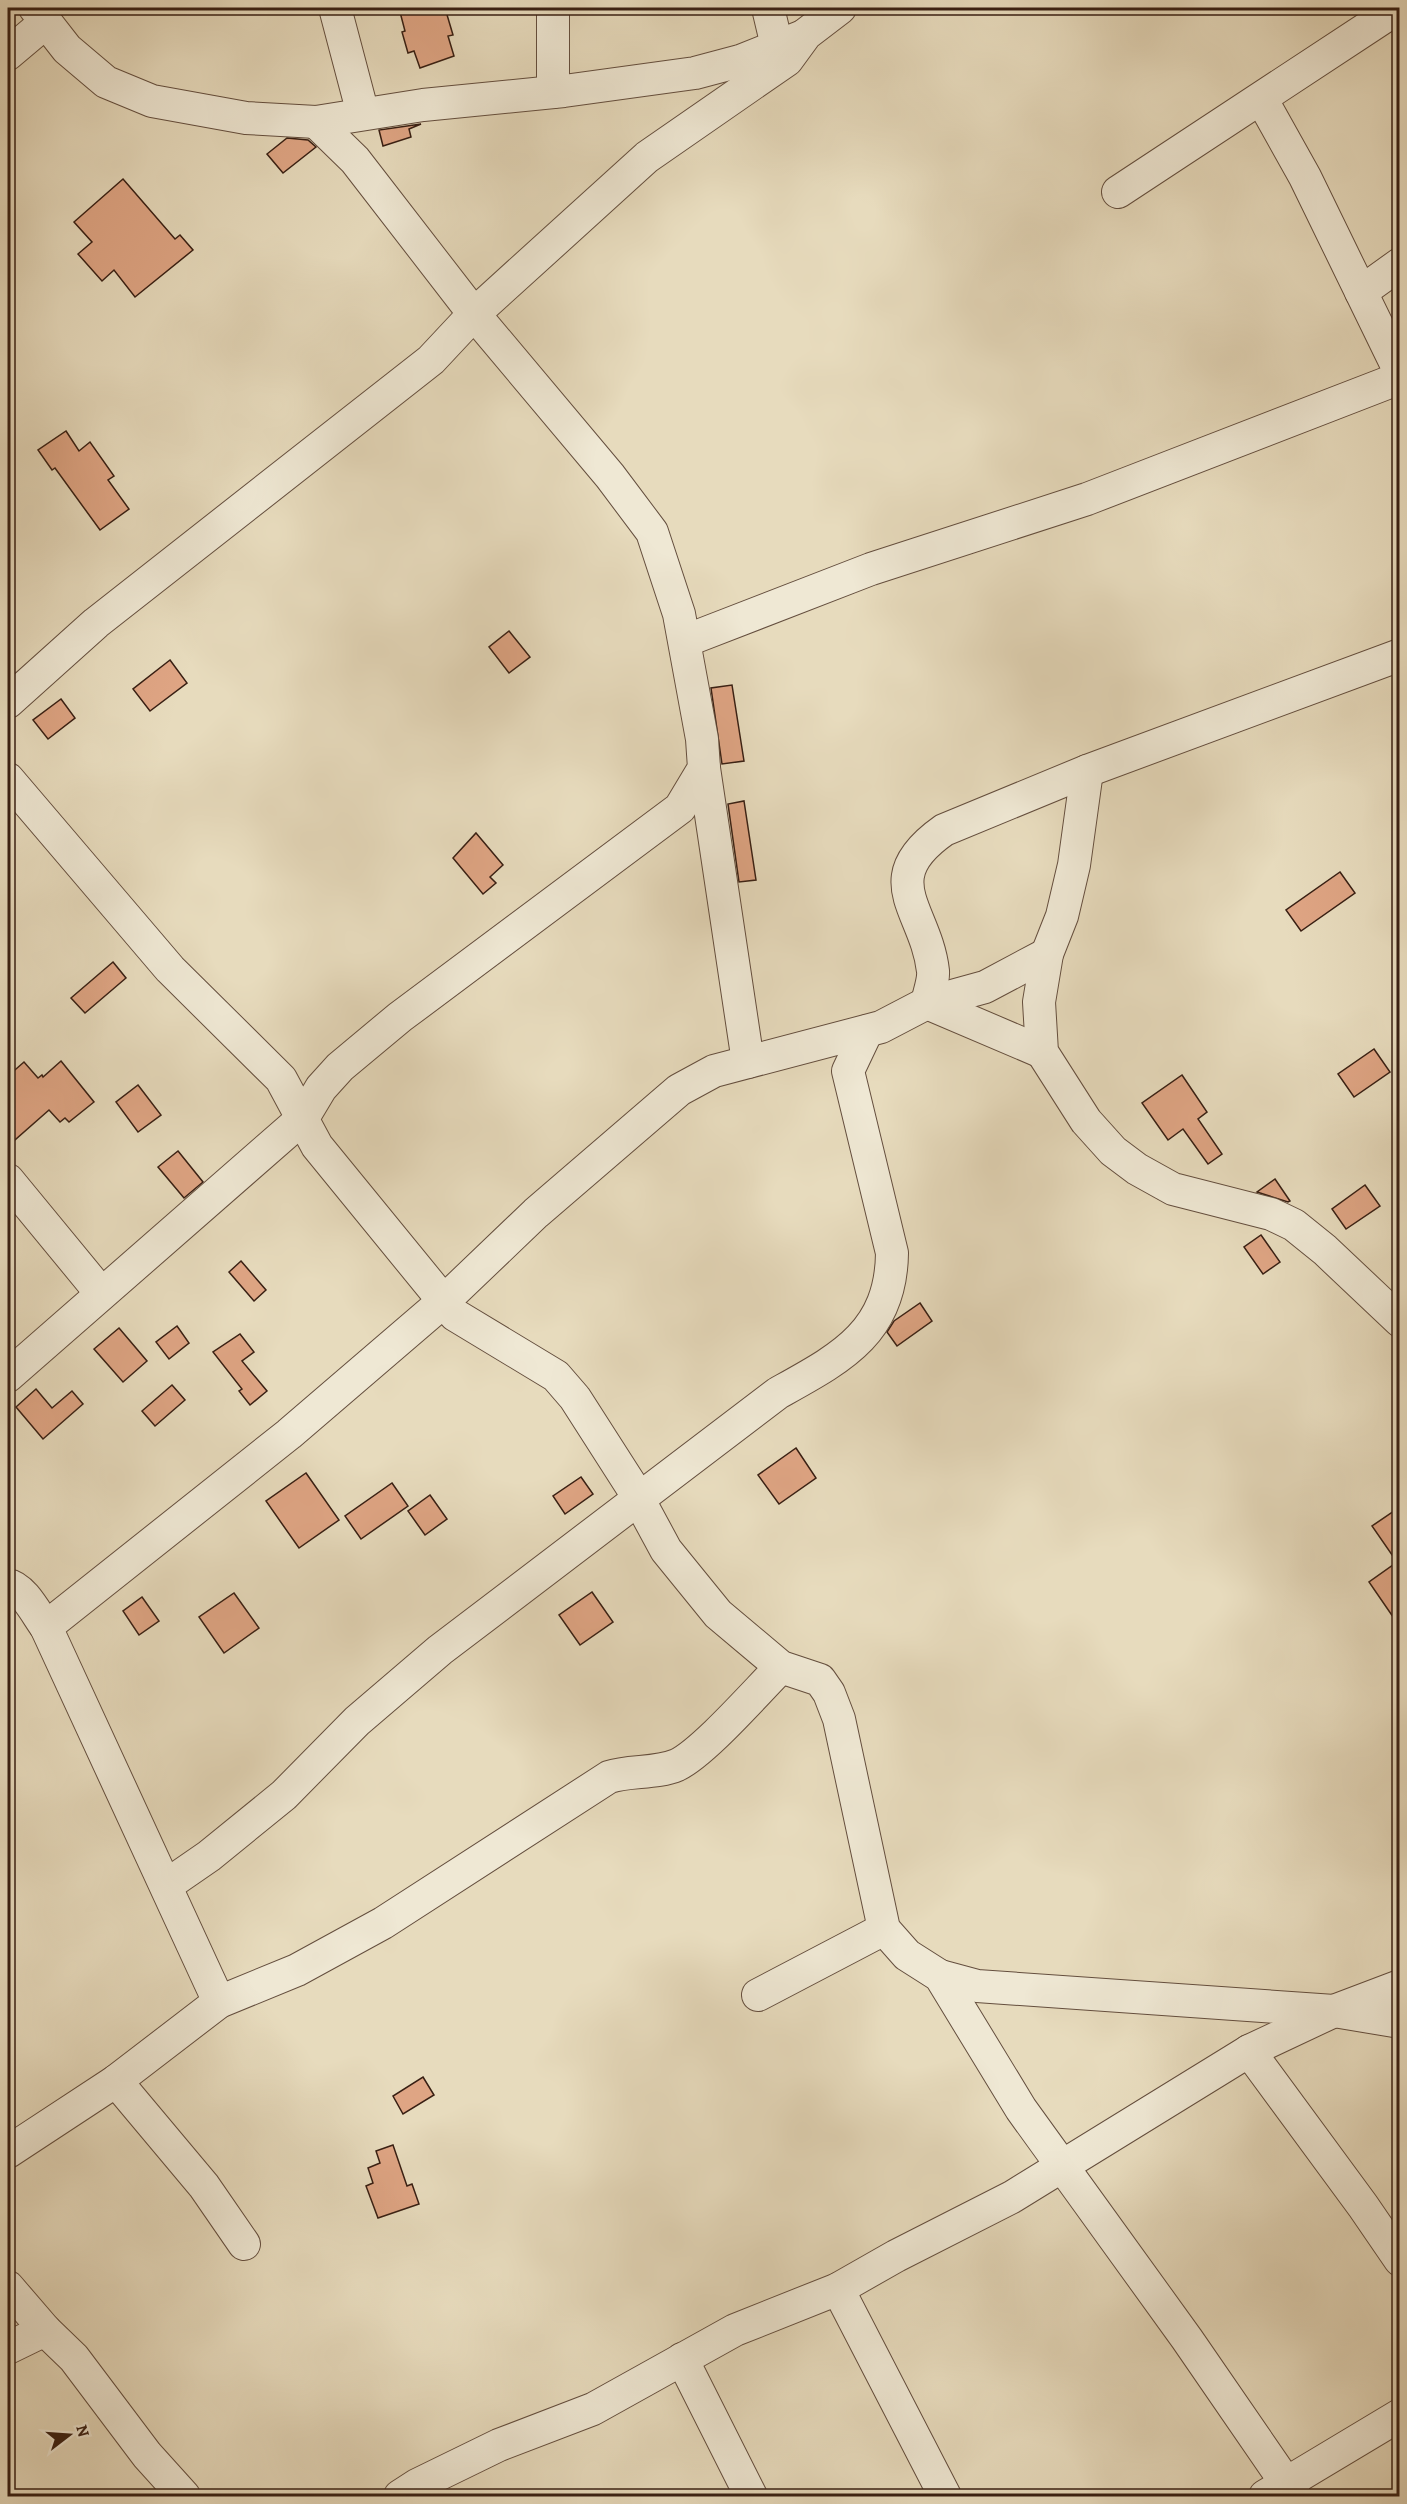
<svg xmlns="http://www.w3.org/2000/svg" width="1407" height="2504" font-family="Alegreya,serif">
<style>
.building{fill:#dfa584;stroke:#381f13;stroke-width:1.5}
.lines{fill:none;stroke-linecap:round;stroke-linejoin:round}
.minor-casing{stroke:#644e3e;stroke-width:34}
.minor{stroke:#efe8d4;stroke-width:32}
</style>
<rect width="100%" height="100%" fill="#e7dbbd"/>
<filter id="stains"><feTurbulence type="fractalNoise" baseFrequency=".00333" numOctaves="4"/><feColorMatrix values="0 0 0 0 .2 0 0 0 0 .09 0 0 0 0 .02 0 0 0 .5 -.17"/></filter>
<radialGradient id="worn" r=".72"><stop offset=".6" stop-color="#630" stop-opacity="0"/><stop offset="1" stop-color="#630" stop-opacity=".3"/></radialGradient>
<g class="building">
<path d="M 418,8 L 445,8 L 453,35 L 448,36 L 454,56 L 420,68 L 414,51 L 408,53 L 402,32 L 405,31 L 400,12 Z"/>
<path d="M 421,124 L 409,129 L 411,137 L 383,146 L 379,130 Z"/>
<path d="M 287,138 L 308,140 L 316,147 L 283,173 L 267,154 Z"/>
<path d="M 123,179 L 175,239 L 180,235 L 193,250 L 135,297 L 114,270 L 102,281 L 78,254 L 92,242 L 74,222 Z"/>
<path d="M 66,431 L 79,451 L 90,442 L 114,476 L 108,480 L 129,509 L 100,530 L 55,468 L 52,470 L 38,450 Z"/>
<path d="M 509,631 L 530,657 L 509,673 L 489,647 Z"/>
<path d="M 170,660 L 187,683 L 150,711 L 133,689 Z"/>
<path d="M 732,685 L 744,761 L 722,764 L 711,688 Z"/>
<path d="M 61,699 L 75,718 L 48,739 L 33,720 Z"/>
<path d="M 744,801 L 756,880 L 739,882 L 728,804 Z"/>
<path d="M 476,833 L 503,865 L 490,877 L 496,883 L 483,894 L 453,858 Z"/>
<path d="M 1340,872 L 1355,893 L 1301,931 L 1286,910 Z"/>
<path d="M 113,962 L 126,978 L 85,1013 L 71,998 Z"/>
<path d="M 1374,1049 L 1390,1072 L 1354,1097 L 1338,1074 Z"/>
<path d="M 61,1061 L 94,1102 L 69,1122 L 65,1118 L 60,1122 L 49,1110 L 8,1146 L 8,1076 L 24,1062 L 38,1078 L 42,1075 L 43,1077 Z"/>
<path d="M 1182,1075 L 1207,1112 L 1198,1119 L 1222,1154 L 1208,1164 L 1183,1129 L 1168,1140 L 1142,1103 Z"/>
<path d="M 138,1085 L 161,1115 L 138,1132 L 116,1102 Z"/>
<path d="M 178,1151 L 203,1182 L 184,1198 L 158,1167 Z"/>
<path d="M 1275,1179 L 1290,1201 L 1288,1202 L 1257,1192 Z"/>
<path d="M 1365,1185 L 1380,1206 L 1346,1229 L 1332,1209 Z"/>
<path d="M 1261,1235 L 1280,1262 L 1263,1274 L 1244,1247 Z"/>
<path d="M 241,1261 L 266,1290 L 254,1301 L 229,1272 Z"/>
<path d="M 920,1303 L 932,1321 L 897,1346 L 887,1332 L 894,1321 Z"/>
<path d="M 177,1326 L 189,1343 L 169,1359 L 156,1342 Z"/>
<path d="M 119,1328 L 147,1361 L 123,1382 L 94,1349 Z"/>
<path d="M 240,1334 L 254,1352 L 242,1361 L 267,1391 L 250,1405 L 239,1391 L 242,1389 L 213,1352 Z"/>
<path d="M 172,1385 L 185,1400 L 155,1426 L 142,1411 Z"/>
<path d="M 36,1389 L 52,1408 L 72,1391 L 83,1404 L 43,1439 L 16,1407 Z"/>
<path d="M 796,1448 L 816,1478 L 779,1504 L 758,1475 Z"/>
<path d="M 306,1473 L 339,1520 L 299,1548 L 266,1501 Z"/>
<path d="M 581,1477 L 593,1494 L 565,1514 L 553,1496 Z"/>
<path d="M 392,1483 L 408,1506 L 361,1539 L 345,1516 Z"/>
<path d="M 430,1495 L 447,1519 L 425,1535 L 408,1511 Z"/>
<path d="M 1400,1507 L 1400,1627 L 1369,1582 L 1397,1562 L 1372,1526 Z"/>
<path d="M 592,1592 L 613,1622 L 580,1645 L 559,1615 Z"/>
<path d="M 234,1593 L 259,1628 L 224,1653 L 199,1617 Z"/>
<path d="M 142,1597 L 159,1621 L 139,1635 L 123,1611 Z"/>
<path d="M 423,2077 L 434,2095 L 403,2114 L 393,2096 Z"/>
<path d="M 393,2145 L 407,2186 L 412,2184 L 419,2204 L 378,2218 L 366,2186 L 373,2183 L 368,2168 L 380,2163 L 376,2151 Z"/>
</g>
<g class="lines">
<defs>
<g id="minor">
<path d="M 35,8 L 67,49 L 106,82 L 152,101 L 246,118 L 316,122 L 423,105 L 564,91 L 695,73 L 740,61 L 803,36"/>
<path d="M 335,8 L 363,114"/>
<path d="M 768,8 L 777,46"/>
<path d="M 8,54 L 46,22"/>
<path d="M 553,92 L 553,8"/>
<path d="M 1262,100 L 1305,177 L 1400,372"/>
<path d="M 1118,192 L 1384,17 L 1390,8"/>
<path d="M 1361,292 L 1400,264"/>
<path d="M 685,641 L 871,569 L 1087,499 L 1400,378"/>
<path d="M 8,702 L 96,623 L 431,360 L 474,314 L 647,157 L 787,60 L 806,34 L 840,8"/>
<path d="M 704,768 L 748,1062"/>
<path d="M 1087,771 L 1074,865 L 1062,916 L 1047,954 L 1039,1002 L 1042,1052 L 1086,1121 L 1113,1151 L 1137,1169 L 1173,1189 L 1271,1214 L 1294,1225 L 1325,1250 L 1400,1321"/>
<path d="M 8,779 L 170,969 L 281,1079 L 317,1146 L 455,1315 L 556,1376 L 575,1398 L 632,1487 L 666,1550 L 718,1614 L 781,1667 L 820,1680 L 829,1693 L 839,1719 L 884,1929 L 907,1955 L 940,1976 L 1021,2109 L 1187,2339 L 1295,2496"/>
<path d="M 927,1003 C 929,993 934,980 933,971 C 926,909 873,880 944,830 L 1087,771 L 1400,655"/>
<path d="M 927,1003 L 1042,1052"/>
<path d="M 8,1180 L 101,1293"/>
<path d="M 8,1376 L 303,1118 L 321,1088 L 340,1067 L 400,1017 L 680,808 L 704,768 L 702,739 L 679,614 L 652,532 L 610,476 L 474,314 L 355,160 L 316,122"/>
<path d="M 8,1585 C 23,1587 37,1615 46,1627 L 219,2002"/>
<path d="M 46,1627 L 289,1434 L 444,1301 L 536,1213 L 679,1090 L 714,1071 L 881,1027 L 927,1003 L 985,987 L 1047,954"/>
<path d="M 167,1885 L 209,1856 L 284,1795 L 357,1721 L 440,1650 L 778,1393 C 841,1358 891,1333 892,1253 L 848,1071 L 867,1031"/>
<path d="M 940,1976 L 977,1986 L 1334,2011 L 1400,2022"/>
<path d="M 758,1995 L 884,1929"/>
<path d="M 1249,2051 L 1363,2206 L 1400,2260"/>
<path d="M 116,2081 L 204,2186 L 244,2244"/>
<path d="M 8,2152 L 116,2081 L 219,2002 L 297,1970 L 383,1923 L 609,1777 C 630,1770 656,1774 677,1765 C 704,1752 757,1691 781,1667"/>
<path d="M 8,2287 L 45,2330 L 74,2358 L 147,2455 L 184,2496"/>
<path d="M 838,2289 L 945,2496"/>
<path d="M 8,2348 L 45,2330"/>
<path d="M 682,2359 L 751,2496"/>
<path d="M 400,2496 L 417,2485 L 499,2445 L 593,2409 L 735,2330 L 838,2289 L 896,2256 L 1012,2197 L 1249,2051 L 1334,2011 L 1400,1986"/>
<path d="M 1265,2496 L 1400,2415"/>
</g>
</defs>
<use href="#minor" class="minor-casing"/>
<use href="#minor" class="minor"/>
</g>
<rect width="1407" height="2504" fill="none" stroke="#e7dbbd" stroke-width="30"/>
<rect x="9" y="9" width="1389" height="2486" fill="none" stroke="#381f13" stroke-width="3"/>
<rect x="15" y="15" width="1377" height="2474" fill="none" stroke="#381f13" stroke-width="1.5"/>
<g transform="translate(69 2435) rotate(73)" stroke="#efe8d4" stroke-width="4.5" paint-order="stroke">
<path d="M0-4.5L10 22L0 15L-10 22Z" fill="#381f13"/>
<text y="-9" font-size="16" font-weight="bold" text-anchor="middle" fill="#381f13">N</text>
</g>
<rect width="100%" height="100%" filter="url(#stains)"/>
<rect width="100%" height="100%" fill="url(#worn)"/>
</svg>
